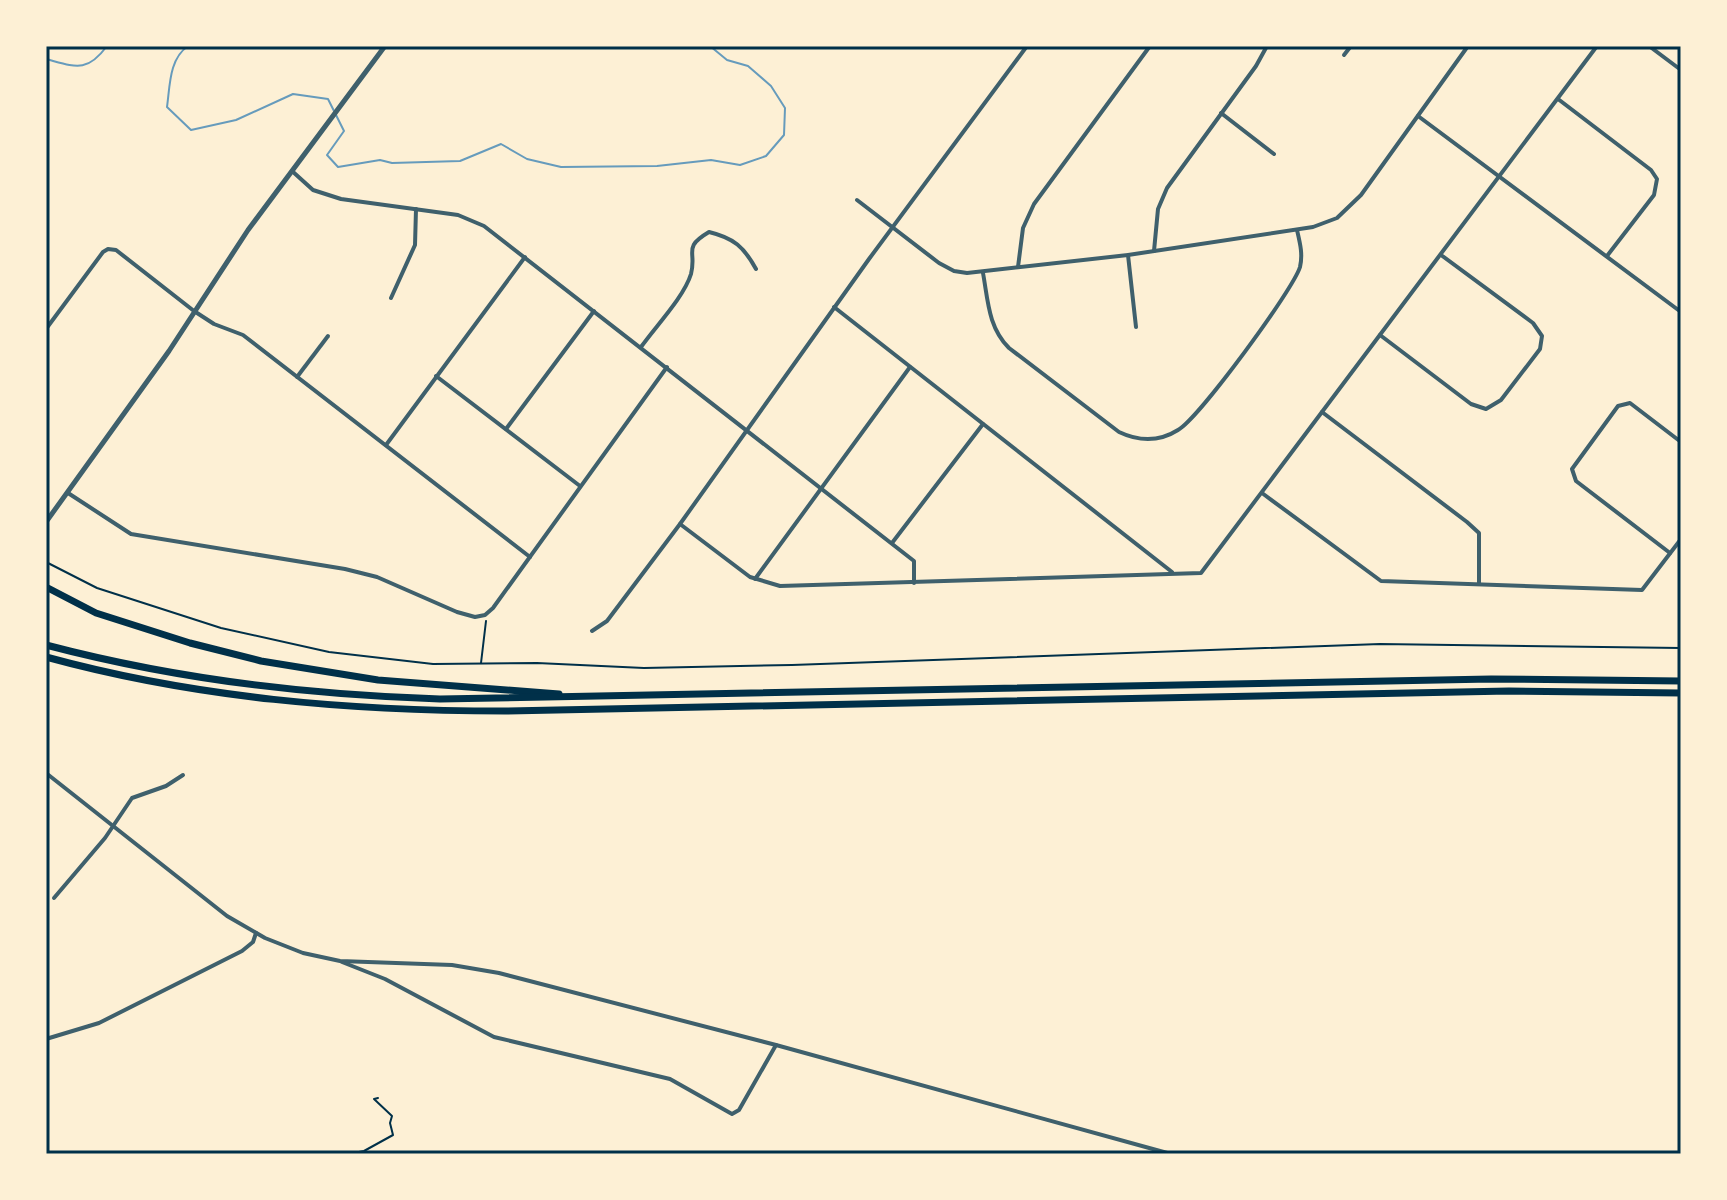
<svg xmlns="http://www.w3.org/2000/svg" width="1727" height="1200" font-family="'Nunito Sans',sans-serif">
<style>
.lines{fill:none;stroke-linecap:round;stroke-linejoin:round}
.stream{stroke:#669bbc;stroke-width:2}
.path{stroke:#003049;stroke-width:2}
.minor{stroke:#3f606c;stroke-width:4}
.tertiary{stroke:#3f606c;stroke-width:5}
.trunk{stroke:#003049;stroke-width:7}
.neatline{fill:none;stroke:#003049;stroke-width:3}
</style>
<rect width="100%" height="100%" fill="#fdf0d5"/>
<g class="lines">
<g class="stream">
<path d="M 188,46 C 169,59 170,86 167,107 L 191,130 L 236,120 L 293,94 L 328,99 L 344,131 L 327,155 L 338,167 L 380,160 L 392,163 L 460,161 L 501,144 L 527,159 L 561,167 L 657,166 L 711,160 L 740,165 L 766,156 L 784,135 L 785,108 L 771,86 L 748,66 L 727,60 L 710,46"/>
<path d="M 46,59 C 76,67 87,73 107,46"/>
</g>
<g class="path">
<path d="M 46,562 L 97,588 L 221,628 L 329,652 L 433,664 L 537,663 L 644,668 L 792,665 L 1380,644 L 1681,648"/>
<path d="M 481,663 L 486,621"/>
<path d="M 127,1154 L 141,1152 L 144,1154"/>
<path d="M 348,1154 L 364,1151 L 393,1135 L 390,1123 L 392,1116 L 374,1099 L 378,1098"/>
</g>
<g class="minor">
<path d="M 1649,46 L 1681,70"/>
<path d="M 1344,55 L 1351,46"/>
<path d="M 1558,99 L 1651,170 L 1657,179 L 1654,195 L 1607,256"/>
<path d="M 1221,113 L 1274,154"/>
<path d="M 1418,116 L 1681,312"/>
<path d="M 292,171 L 313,190 L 341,199 L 458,215 L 484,226 L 914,561 L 914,583"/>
<path d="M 857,200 L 939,263 L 954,271 L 967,273 L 1128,255 L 1313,227 L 1337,218 L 1361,195 L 1468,46"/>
<path d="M 1154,251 L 1158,209 L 1167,188 L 1256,66 L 1267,46"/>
<path d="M 1128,255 L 1136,327"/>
<path d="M 1018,267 L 1023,228 L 1034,204 L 1150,46"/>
<path d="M 983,273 C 988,300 988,327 1009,348 L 1119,432 C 1138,441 1159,442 1178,430 C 1199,418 1293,290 1300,267 C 1303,254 1300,243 1297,230"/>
<path d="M 391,298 L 415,245 L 416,209"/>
<path d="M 834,307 L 1172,572"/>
<path d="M 46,329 L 103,252 L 108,249 L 116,250 L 194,311 L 214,324 L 243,335 L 530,557"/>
<path d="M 1380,335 L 1471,404 L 1486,409 L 1501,400 L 1540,349 L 1542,336 L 1533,323 L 1441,255"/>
<path d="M 641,347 C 655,327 684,297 691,274 C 697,251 682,248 709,232 C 734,238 744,247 756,269"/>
<path d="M 436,376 L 580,486"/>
<path d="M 297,377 L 328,336"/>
<path d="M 1322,412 L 1467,522 L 1479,533 L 1479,584"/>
<path d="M 506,429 L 594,311"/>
<path d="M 386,445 L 525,257"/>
<path d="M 68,493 L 131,534 L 345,569 L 377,577 L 457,612 L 475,617 L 485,615 L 493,608 L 667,367"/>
<path d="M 1262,493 L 1381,581 L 1642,590 L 1681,539"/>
<path d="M 680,524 L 750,577 L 780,586 L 1201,573 L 1597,46"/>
<path d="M 892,543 L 983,424"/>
<path d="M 1670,553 L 1576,481 L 1572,469 L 1618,406 L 1630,403 L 1681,442"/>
<path d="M 755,579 L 910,367"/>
<path d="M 592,631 L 607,621 L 680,524 L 869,259 L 1027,46"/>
<path d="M 46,773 L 227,916 L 265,938 L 303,953 L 340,961 L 452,965 L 499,973 L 776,1045 L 1171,1154"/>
<path d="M 54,898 L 105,838 L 132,798 L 166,786 L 183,775"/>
<path d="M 342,962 L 385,979 L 494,1037 L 670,1079 L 732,1114 L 739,1110 L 776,1045"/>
<path d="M 46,1039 L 99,1023 L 242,951 L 253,942 L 256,933"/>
</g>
<path class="tertiary" d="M 46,522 L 169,351 L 248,230 L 385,46"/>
<g class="trunk">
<path d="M 46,587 L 96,613 L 190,643 L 261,661 L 378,680 L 559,694"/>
<path d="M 46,645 C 175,679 307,695 440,699 L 1491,679 L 1681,681"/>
<path d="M 46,657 C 196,698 350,711 505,711 L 1509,691 L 1681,693"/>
</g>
</g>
<rect width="1727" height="1200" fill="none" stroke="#fdf0d5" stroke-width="96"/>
<rect x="48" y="48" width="1631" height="1104" class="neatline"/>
</svg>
